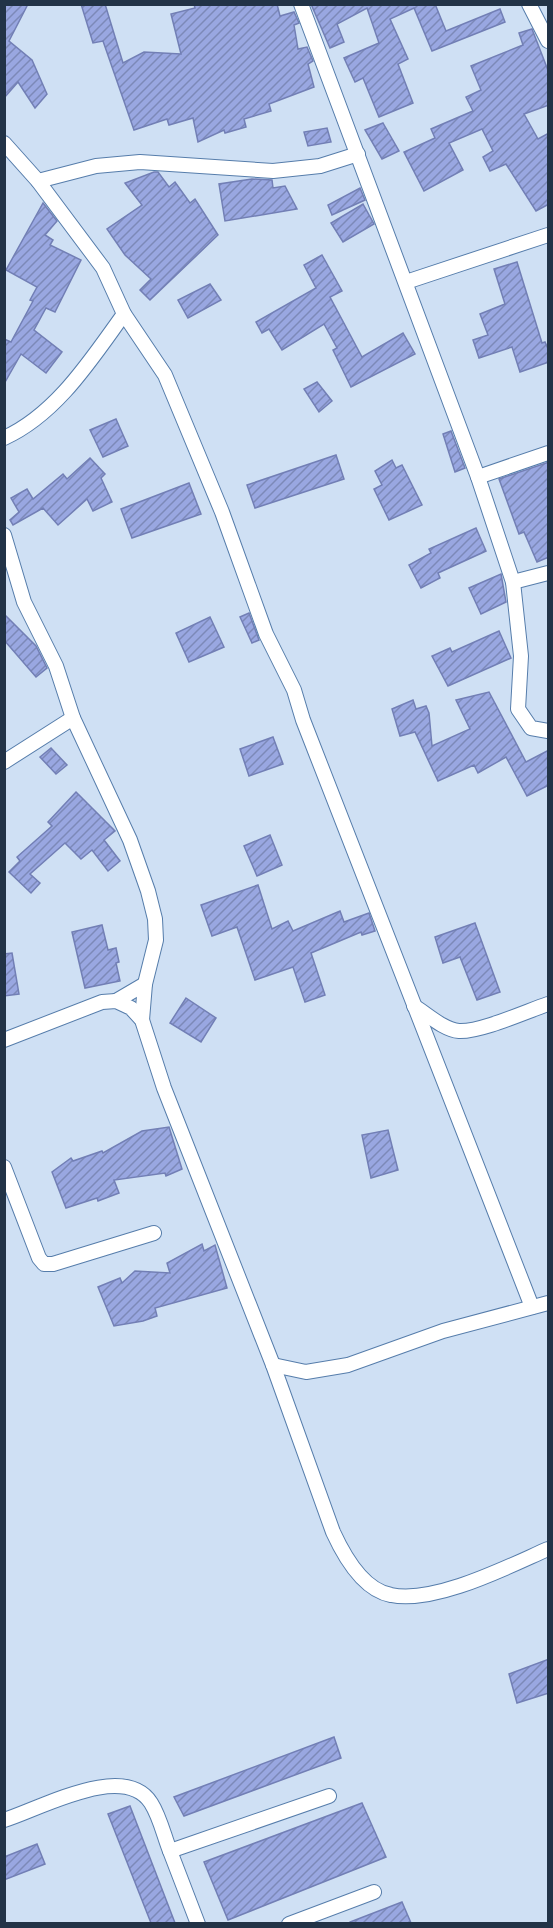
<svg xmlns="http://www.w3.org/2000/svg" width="553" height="1928" font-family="Arial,sans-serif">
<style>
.building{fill:url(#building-hatch);stroke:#727fb5;stroke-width:1.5}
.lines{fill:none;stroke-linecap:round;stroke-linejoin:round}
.minor-casing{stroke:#567dab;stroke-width:16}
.minor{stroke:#fff;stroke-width:14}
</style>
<defs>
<pattern id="building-hatch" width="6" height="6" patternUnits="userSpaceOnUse" patternTransform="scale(1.5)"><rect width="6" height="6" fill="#99a7e1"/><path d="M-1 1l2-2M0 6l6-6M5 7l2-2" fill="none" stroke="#7c89b8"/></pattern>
</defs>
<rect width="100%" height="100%" fill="#cfe0f4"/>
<g class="building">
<path d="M 4,4 L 28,4 L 9,41 L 32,60 L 47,94 L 35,108 L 18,82 L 4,98 Z"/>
<path d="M 81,4 L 105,4 L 123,63 L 144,52 L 181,54 L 171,14 L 195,8 L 194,4 L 277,4 L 280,16 L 294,12 L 299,23 L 294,25 L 298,49 L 307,47 L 313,61 L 308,64 L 314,87 L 269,104 L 271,111 L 244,119 L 246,127 L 225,133 L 224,130 L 198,142 L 193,118 L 169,125 L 167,119 L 134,130 L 103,41 L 93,43 Z"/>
<path d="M 311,4 L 435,4 L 446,31 L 500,9 L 505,22 L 432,51 L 414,8 L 390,19 L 408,59 L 398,64 L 413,103 L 379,117 L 363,78 L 355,82 L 344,58 L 379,43 L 367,8 L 337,24 L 344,42 L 330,48 Z"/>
<path d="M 532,29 L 549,73 L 549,105 L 524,114 L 538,139 L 549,133 L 549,204 L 536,211 L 506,164 L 490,171 L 483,157 L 493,151 L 482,129 L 449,143 L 463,170 L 424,191 L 404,152 L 435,138 L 431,129 L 473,111 L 466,97 L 481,90 L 471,66 L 523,45 L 519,33 Z"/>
<path d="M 383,123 L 399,151 L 382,159 L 365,130 Z"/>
<path d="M 327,128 L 331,142 L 308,146 L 304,132 Z"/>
<path d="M 154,172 L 158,172 L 169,187 L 175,182 L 190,203 L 195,199 L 218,235 L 150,300 L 140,290 L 151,279 L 125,255 L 107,229 L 142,205 L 125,183 Z"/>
<path d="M 252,179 L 272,180 L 273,188 L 285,186 L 297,209 L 225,221 L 219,184 Z"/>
<path d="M 360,188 L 365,200 L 332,215 L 328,205 Z"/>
<path d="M 43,203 L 57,221 L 45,235 L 53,240 L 50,245 L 81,260 L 55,312 L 46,308 L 34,330 L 62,352 L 46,373 L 21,354 L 4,384 L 4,339 L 11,342 L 33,301 L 30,300 L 37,287 L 6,270 Z"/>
<path d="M 363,204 L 374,224 L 343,242 L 331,223 Z"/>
<path d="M 322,255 L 342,291 L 330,297 L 362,357 L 403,333 L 415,354 L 351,387 L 333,350 L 337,348 L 324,324 L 282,350 L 269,329 L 262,333 L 256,322 L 316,288 L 304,265 Z"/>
<path d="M 517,262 L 542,343 L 545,342 L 549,351 L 549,362 L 520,372 L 512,347 L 479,358 L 473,340 L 488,335 L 480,314 L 505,304 L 494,269 Z"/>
<path d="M 210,284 L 221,300 L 188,318 L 178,300 Z"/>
<path d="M 317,382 L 332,401 L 319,412 L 304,389 Z"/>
<path d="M 116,419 L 128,446 L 103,457 L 90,430 Z"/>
<path d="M 451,431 L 465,468 L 455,472 L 443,434 Z"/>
<path d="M 336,455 L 344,479 L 255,508 L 247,485 Z"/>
<path d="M 90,458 L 105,474 L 101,478 L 112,502 L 93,511 L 87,499 L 58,525 L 43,508 L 13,525 L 10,520 L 19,512 L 11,498 L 27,489 L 33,499 L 63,474 L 67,479 Z"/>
<path d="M 392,460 L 396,468 L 402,465 L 422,505 L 389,520 L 374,489 L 382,485 L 375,471 Z"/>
<path d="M 549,462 L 549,557 L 537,562 L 524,532 L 519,534 L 499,479 Z"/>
<path d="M 189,483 L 201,514 L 132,538 L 121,509 Z"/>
<path d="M 476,528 L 486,551 L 438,573 L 440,578 L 421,588 L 409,565 L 431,553 L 429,549 Z"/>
<path d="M 501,574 L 506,602 L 481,614 L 469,588 Z"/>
<path d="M 249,613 L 259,640 L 252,643 L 240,617 Z"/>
<path d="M 4,614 L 36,646 L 47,668 L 36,677 L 4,640 Z"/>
<path d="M 210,617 L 224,647 L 189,662 L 176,633 Z"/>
<path d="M 499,631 L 511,658 L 448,686 L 432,656 L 450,648 L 452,652 Z"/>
<path d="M 489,692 L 526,762 L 549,750 L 549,785 L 527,796 L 506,757 L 478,773 L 474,765 L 438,781 L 415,732 L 400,736 L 392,709 L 413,700 L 416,709 L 426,706 L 429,713 L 432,746 L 470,729 L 456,700 Z"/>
<path d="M 273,737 L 283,764 L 249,776 L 240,749 Z"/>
<path d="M 51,748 L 67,765 L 56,774 L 40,757 Z"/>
<path d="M 76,792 L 115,831 L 104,840 L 120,861 L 108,871 L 92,850 L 81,859 L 65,843 L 30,874 L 40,883 L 31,893 L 9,872 L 20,861 L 17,857 L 52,826 L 48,822 Z"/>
<path d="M 270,835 L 282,865 L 257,876 L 244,846 Z"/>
<path d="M 258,885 L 272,929 L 288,921 L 293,931 L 340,911 L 344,922 L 369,913 L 375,931 L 362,935 L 361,932 L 311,953 L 325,995 L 305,1002 L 293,967 L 255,980 L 237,927 L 212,936 L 201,905 Z"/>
<path d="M 475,923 L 500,992 L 477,1000 L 460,957 L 443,963 L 435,937 Z"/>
<path d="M 102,925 L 108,950 L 116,948 L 119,962 L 116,963 L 120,981 L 85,988 L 72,932 Z"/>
<path d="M 12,953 L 19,994 L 4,996 L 4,954 Z"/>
<path d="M 186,998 L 216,1018 L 201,1042 L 170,1023 Z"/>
<path d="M 169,1127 L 182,1169 L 166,1176 L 165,1173 L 114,1180 L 119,1193 L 98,1201 L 97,1198 L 66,1208 L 52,1172 L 71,1158 L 73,1161 L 102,1151 L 103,1153 L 142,1131 Z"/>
<path d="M 388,1130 L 398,1170 L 371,1178 L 362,1135 Z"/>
<path d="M 202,1244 L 204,1251 L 215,1245 L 227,1288 L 155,1308 L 157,1316 L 143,1321 L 114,1326 L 98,1287 L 120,1278 L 122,1283 L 135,1271 L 170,1273 L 167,1263 Z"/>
<path d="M 549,1659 L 549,1693 L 517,1703 L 509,1674 Z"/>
<path d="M 334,1737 L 341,1758 L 184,1816 L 174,1797 Z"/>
<path d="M 362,1803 L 386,1857 L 228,1920 L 204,1862 Z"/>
<path d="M 130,1806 L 175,1923 L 151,1923 L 108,1814 Z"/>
<path d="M 37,1844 L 45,1864 L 4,1880 L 4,1857 Z"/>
<path d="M 402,1902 L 411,1923 L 350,1923 L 350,1922 Z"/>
</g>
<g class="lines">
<defs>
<g id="minor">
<path d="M 301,4 L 478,477 L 513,582 L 521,656 L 518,709 L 531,728 L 548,731"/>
<path d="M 529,4 L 548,41"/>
<path d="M 4,143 L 38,181 L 103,268 L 124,314 L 165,375 L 222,512 L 266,634 L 294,690 L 303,720 L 532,1307"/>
<path d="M 38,181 L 96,166 L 140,162 L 273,171 L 320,166 L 358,154"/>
<path d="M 406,282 L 548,235"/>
<path d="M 4,438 C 57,414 92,358 124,314"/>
<path d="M 478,477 L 548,453"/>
<path d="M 4,535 L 24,602 L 56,666 L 73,718 L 130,840 L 148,891 L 155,919 L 156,940 L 145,984 L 142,1020"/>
<path d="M 513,582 L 548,573"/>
<path d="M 4,762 L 73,718"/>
<path d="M 116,1001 L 145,984"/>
<path d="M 414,1006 C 427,1014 444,1030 459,1031 C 481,1032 527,1011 548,1004"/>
<path d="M 4,1040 L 102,1002 L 116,1001 L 131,1008 L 142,1020 L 164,1088 L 273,1365 L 333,1532 C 344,1556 363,1590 391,1595 C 435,1604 507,1567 548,1549"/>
<path d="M 4,1167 L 39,1258 L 44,1264 L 53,1264 L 154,1233"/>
<path d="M 273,1365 L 306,1372 L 348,1365 L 443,1331 L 548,1303"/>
<path d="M 4,1820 C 40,1809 124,1761 151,1803 C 160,1817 164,1836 170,1851 L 329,1796"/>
<path d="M 170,1851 L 198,1924"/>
<path d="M 289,1924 L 374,1892"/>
</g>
</defs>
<use href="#minor" class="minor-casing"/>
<use href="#minor" class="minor"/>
</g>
<rect width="553" height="1928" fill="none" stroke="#223347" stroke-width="12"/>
</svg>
